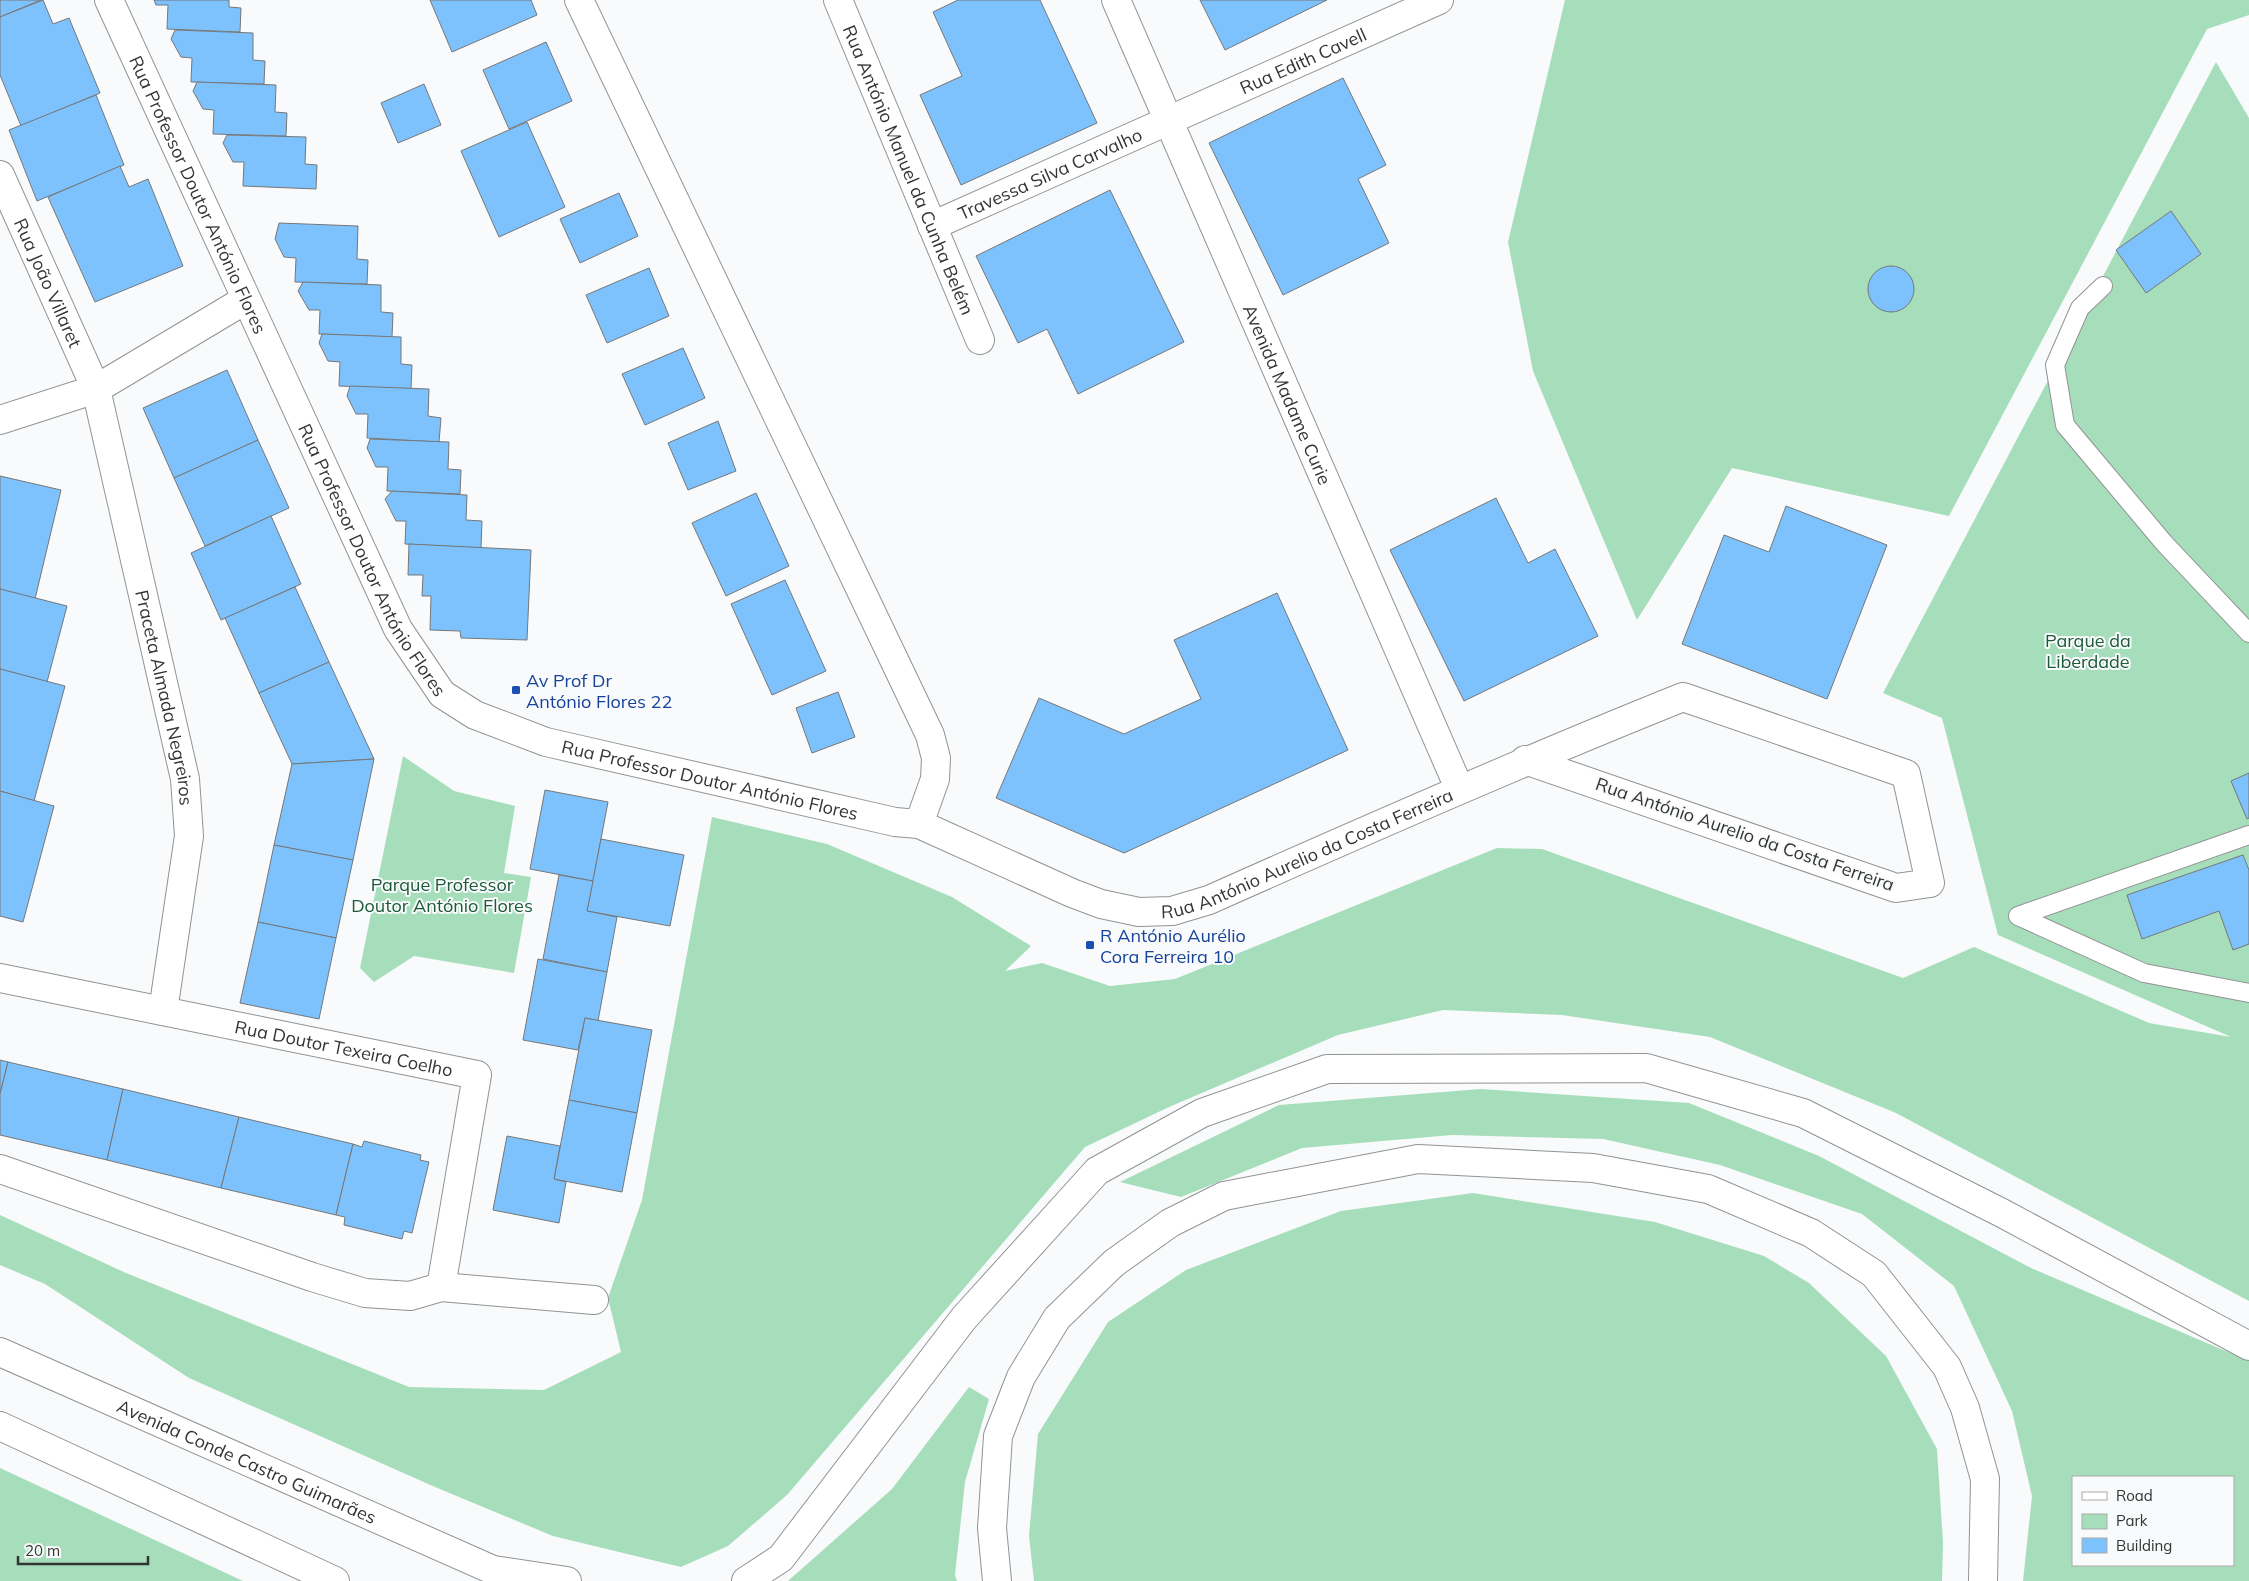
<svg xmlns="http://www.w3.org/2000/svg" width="2249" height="1581" font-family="Mulish,sans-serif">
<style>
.green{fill:#a6debb;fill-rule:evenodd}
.building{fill:#7dc2fd;stroke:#767778}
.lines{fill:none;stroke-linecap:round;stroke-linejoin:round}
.lane-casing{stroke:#929393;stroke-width:20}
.street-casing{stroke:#929393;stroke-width:30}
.secondary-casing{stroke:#929393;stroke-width:30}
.highway-casing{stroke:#929393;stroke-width:30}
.lane{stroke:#fff;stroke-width:18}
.street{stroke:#fff;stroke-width:28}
.secondary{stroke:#fff;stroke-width:28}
.highway{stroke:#fff;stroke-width:28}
.transit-dot{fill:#1a4fb4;stroke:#f9fafb;stroke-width:2}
.labels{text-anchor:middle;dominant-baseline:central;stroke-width:4;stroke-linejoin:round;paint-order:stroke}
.street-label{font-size:18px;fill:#333434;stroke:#f9fafb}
.park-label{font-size:18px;fill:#1b5a3a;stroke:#f9fafb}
.transit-label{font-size:18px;fill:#164399;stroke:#f9fafb;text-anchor:start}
</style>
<rect width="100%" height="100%" fill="#f9fafb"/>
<g class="green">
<path d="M 1565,0 L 2249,0 L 2249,15 L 2207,29 L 1949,516 L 1732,468 L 1637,620 L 1533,371 L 1508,242 Z"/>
<path d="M 2216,62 L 2249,118 L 2249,1301 L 1896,1113 L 1710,1037 L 1562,1015 L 1443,1010 L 1338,1035 L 1169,1107 L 1085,1147 L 787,1495 L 728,1546 L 681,1567 L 553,1536 L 435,1487 L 189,1378 L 45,1284 L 0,1265 L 0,1215 L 126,1273 L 409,1387 L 544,1390 L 621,1352 L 608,1298 L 642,1200 L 712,817 L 827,844 L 952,897 L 1031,946 L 1005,971 L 1042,963 L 1110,986 L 1175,979 L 1497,848 L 1542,849 L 1903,978 L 1974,947 L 2149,1023 L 2231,1037 L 1998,935 L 1942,718 L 1883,693 Z"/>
<path d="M 403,756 L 454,791 L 515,806 L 504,873 L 531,877 L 514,973 L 414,956 L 374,982 L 360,968 Z"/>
<path d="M 1481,1089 L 1689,1103 L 1819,1156 L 2031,1268 L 2249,1361 L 2249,1581 L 2023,1581 L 2032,1496 L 2012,1411 L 1954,1286 L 1862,1214 L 1720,1165 L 1603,1139 L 1452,1135 L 1302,1148 L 1181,1197 L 1120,1182 L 1279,1105 ZM 2073,1477 L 2233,1477 L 2233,1565 L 2073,1565 Z"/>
<path d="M 1473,1193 L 1655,1222 L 1764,1256 L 1809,1283 L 1886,1356 L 1937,1449 L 1943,1543 L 1942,1581 L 1034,1581 L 1029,1536 L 1038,1434 L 1108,1322 L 1186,1270 L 1341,1211 Z"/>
<path d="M 969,1387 L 989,1399 L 965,1482 L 955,1575 L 957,1581 L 788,1581 L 892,1489 Z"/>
<path d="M 0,1468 L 243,1581 L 0,1581 Z"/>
</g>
<g class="building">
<path d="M 0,0 L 41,0 L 0,17 Z"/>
<path d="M 43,0 L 53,24 L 69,18 L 100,93 L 21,126 L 0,75 L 0,17 Z"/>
<path d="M 154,0 L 229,0 L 229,7 L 241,8 L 240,32 L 167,29 L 168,5 L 156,5 Z"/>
<path d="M 430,0 L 531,0 L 537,15 L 452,52 Z"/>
<path d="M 958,0 L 1040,0 L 1097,123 L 961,185 L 920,95 L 962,76 L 933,12 Z"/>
<path d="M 1200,0 L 1327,0 L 1225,50 Z"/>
<path d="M 175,30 L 253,33 L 253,60 L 265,61 L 264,84 L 191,82 L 192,58 L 181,57 L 171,39 Z"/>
<path d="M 546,42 L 572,101 L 509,129 L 483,70 Z"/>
<path d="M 1343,78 L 1386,165 L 1358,179 L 1389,243 L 1283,295 L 1209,143 Z"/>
<path d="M 197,82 L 276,85 L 275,112 L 287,113 L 286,136 L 213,134 L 214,110 L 203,109 L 193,91 Z"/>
<path d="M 424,84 L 441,125 L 398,143 L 381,103 Z"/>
<path d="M 96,95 L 124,165 L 37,201 L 9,130 Z"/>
<path d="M 527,122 L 565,207 L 499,237 L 461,151 Z"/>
<path d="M 227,135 L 306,137 L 305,164 L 317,165 L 316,189 L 243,186 L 244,162 L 233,162 L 223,143 Z"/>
<path d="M 120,166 L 129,187 L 148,179 L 183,266 L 95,302 L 48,197 Z"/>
<path d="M 1110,190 L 1184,342 L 1078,394 L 1047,329 L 1018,343 L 976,256 Z"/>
<path d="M 619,193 L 638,236 L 580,263 L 560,219 Z"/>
<path d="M 2171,211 L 2201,254 L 2146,293 L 2116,250 Z"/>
<path d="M 279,223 L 358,226 L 357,259 L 368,260 L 367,284 L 295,282 L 296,258 L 284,257 L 275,239 Z"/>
<circle cx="1891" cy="289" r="23"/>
<path d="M 649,268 L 669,316 L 607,343 L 586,295 Z"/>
<path d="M 303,282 L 381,285 L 381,312 L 393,313 L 392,337 L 319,334 L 320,310 L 309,310 L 298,291 Z"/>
<path d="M 322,334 L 401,337 L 401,364 L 412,365 L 411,389 L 339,386 L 340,362 L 328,361 L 319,343 Z"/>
<path d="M 683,348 L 705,398 L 645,425 L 622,374 Z"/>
<path d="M 227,370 L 258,440 L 174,478 L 143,408 Z"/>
<path d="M 350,386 L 429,389 L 428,416 L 441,418 L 439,442 L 367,438 L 368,414 L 356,414 L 347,396 Z"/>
<path d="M 718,421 L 736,471 L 688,490 L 668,443 Z"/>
<path d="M 370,439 L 449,442 L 448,469 L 461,470 L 460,494 L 387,491 L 388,467 L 376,467 L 367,448 Z"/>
<path d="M 258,440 L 289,508 L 205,546 L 174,478 Z"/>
<path d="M 0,476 L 61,490 L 35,599 L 0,589 Z"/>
<path d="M 392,491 L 467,495 L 466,520 L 482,521 L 481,548 L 405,544 L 406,521 L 396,521 L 385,499 Z"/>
<path d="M 756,493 L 789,566 L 726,596 L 692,523 Z"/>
<path d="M 1496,498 L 1528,563 L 1555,549 L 1598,636 L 1464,701 L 1390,550 Z"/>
<path d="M 1786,506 L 1887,545 L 1827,699 L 1682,644 L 1724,535 L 1769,552 Z"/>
<path d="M 271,516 L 301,584 L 221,620 L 191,553 Z"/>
<path d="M 409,544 L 531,550 L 527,640 L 461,638 L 460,631 L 430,630 L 431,596 L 422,596 L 423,575 L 408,575 Z"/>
<path d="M 785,580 L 826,671 L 772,695 L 731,604 Z"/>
<path d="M 295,587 L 329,662 L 259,693 L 225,618 Z"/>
<path d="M 0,589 L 67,606 L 47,682 L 0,669 Z"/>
<path d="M 1277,593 L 1348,750 L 1124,853 L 996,798 L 1039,698 L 1124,734 L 1201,699 L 1174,640 Z"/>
<path d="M 329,662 L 374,759 L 292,764 L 259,693 Z"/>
<path d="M 0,669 L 65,686 L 34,801 L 0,791 Z"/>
<path d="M 838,692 L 855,737 L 812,753 L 796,708 Z"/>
<path d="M 374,759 L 353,860 L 274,845 L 292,764 Z"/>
<path d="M 2249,773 L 2249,818 L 2247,819 L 2231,781 Z"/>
<path d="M 545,790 L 608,802 L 593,881 L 530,869 Z"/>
<path d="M 0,791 L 54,806 L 23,922 L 0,916 Z"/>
<path d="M 601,839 L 684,855 L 670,926 L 587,911 Z"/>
<path d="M 274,845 L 353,860 L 336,938 L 258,922 Z"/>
<path d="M 2243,855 L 2249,870 L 2249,944 L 2233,950 L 2219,911 L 2142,939 L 2127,895 Z"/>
<path d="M 559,875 L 593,881 L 587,911 L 617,917 L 607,972 L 543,959 Z"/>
<path d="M 258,922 L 336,938 L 319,1019 L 240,1003 Z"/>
<path d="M 538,959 L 607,972 L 598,1021 L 585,1018 L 578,1050 L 523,1040 Z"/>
<path d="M 585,1018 L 652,1030 L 637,1113 L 569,1100 Z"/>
<path d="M 0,1060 L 8,1062 L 0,1094 Z"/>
<path d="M 8,1062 L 123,1089 L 107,1160 L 0,1135 L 0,1094 Z"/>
<path d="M 123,1089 L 239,1117 L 221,1188 L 107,1160 Z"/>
<path d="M 569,1100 L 637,1113 L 622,1192 L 554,1179 Z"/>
<path d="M 239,1117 L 353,1144 L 336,1215 L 221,1188 Z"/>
<path d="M 507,1136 L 560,1146 L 554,1179 L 566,1182 L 559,1223 L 493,1210 Z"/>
<path d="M 364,1141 L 421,1155 L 420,1160 L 429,1162 L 412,1233 L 404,1231 L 402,1239 L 344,1225 L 345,1217 L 336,1215 L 353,1144 L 362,1147 Z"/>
</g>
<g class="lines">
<defs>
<g id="lane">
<path d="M 2103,286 L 2080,308 L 2055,365 L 2065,425 L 2164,543 L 2249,633"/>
<path d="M 2249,835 L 2018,916 L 2144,973 L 2249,993"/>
</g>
<g id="street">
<path id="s1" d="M 109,0 L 398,629 L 442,694 L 475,715 L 546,742 L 895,822 L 919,824 L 1072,893 L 1101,904 L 1139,912 L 1172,911 L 1209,900 C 1366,830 1523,761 1683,697 L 1906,774 L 1930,883 L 1896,888 L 1525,760"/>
<path d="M 579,0 L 930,735 L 936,758 L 935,779 L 919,824"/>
<path id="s2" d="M 838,0 L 980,340"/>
<path id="s3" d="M 1116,0 L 1459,788"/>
<path id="s4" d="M 0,175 L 96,389 L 185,779 L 189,836 L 163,1011"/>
<path id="s5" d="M 932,226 L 1439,0"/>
<path d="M 0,420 L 96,389 L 245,300"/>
<path id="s6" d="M 0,978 L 477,1075 L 441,1287 L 410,1296 L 365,1293 L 312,1277 L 0,1169"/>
<path d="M 441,1287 L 594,1300"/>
</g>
<g id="secondary">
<path id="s7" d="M 0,1352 L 493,1570"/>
<path d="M 0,1426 L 335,1581"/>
</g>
<g id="highway">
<path d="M 493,1570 L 567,1581"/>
<path d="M 746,1581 L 781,1558 L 964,1318 L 1097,1171 L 1202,1113 L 1327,1069 L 1646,1068 L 1803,1113 L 2002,1213 L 2249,1346"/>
<path d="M 997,1581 L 992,1528 L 998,1436 L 1021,1377 L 1057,1318 L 1114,1263 L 1170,1223 L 1224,1196 L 1418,1159 L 1593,1168 L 1708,1189 L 1811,1233 L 1874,1274 L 1947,1367 L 1965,1408 L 1985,1479 L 1983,1581"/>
</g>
</defs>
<use href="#lane" class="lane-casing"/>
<use href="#street" class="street-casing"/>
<use href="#secondary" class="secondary-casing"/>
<use href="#highway" class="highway-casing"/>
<use href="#lane" class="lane"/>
<use href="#street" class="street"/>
<use href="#secondary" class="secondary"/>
<use href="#highway" class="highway"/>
</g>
<g class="transit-dot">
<rect x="511" y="685" width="10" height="10" rx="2.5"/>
<rect x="1085" y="940" width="10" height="10" rx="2.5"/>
</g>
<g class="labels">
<g class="street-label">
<text stroke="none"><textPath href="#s5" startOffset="406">Rua Edith Cavell</textPath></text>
<text stroke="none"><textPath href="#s2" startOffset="184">Rua António Manuel da Cunha Belém</textPath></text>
<text stroke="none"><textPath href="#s5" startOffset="129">Travessa Silva Carvalho</textPath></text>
<text stroke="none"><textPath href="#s1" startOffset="214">Rua Professor Doutor António Flores</textPath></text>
<text stroke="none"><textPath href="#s4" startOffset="118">Rua João Villaret</textPath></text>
<text stroke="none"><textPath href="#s3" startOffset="430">Avenida Madame Curie</textPath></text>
<text stroke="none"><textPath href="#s1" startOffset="619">Rua Professor Doutor António Flores</textPath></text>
<text stroke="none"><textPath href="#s4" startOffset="551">Praceta Almada Negreiros</textPath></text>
<text stroke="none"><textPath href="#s1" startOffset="1054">Rua Professor Doutor António Flores</textPath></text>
<text transform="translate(1745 834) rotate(19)">Rua António Aurelio da Costa Ferreira</text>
<text stroke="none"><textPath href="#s1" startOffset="1685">Rua António Aurelio da Costa Ferreira</textPath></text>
<text stroke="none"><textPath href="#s6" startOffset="351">Rua Doutor Texeira Coelho</textPath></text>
<text stroke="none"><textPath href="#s7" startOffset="270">Avenida Conde Castro Guimarães</textPath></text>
</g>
<g class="park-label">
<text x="2088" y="640">Parque da<tspan x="2088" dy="21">Liberdade</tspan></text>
<text x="442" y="884">Parque Professor<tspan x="442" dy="21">Doutor António Flores</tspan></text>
</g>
<g class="transit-label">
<text x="526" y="680">Av Prof Dr<tspan x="526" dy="21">António Flores 22</tspan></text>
<text x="1100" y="935">R António Aurélio<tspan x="1100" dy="21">Cora Ferreira 10</tspan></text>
</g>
</g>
<rect x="2072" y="1476" width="162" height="90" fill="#f9fafb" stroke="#aaabab"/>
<rect x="2082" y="1492" width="25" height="8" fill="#ffffff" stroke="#aaabab"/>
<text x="2116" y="1501" font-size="15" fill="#333434">Road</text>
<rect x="2082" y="1514" width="25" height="15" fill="#a6debb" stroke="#aaabab"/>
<text x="2116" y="1526" font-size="15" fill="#333434">Park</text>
<rect x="2082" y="1538" width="25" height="15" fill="#7dc2fd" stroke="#aaabab"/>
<text x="2116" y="1551" font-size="15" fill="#333434">Building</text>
<path d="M18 1556v8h130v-8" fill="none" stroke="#333434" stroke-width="2.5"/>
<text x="25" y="1556" font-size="15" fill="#333434" stroke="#f9fafb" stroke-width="4" paint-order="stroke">20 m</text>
</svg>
